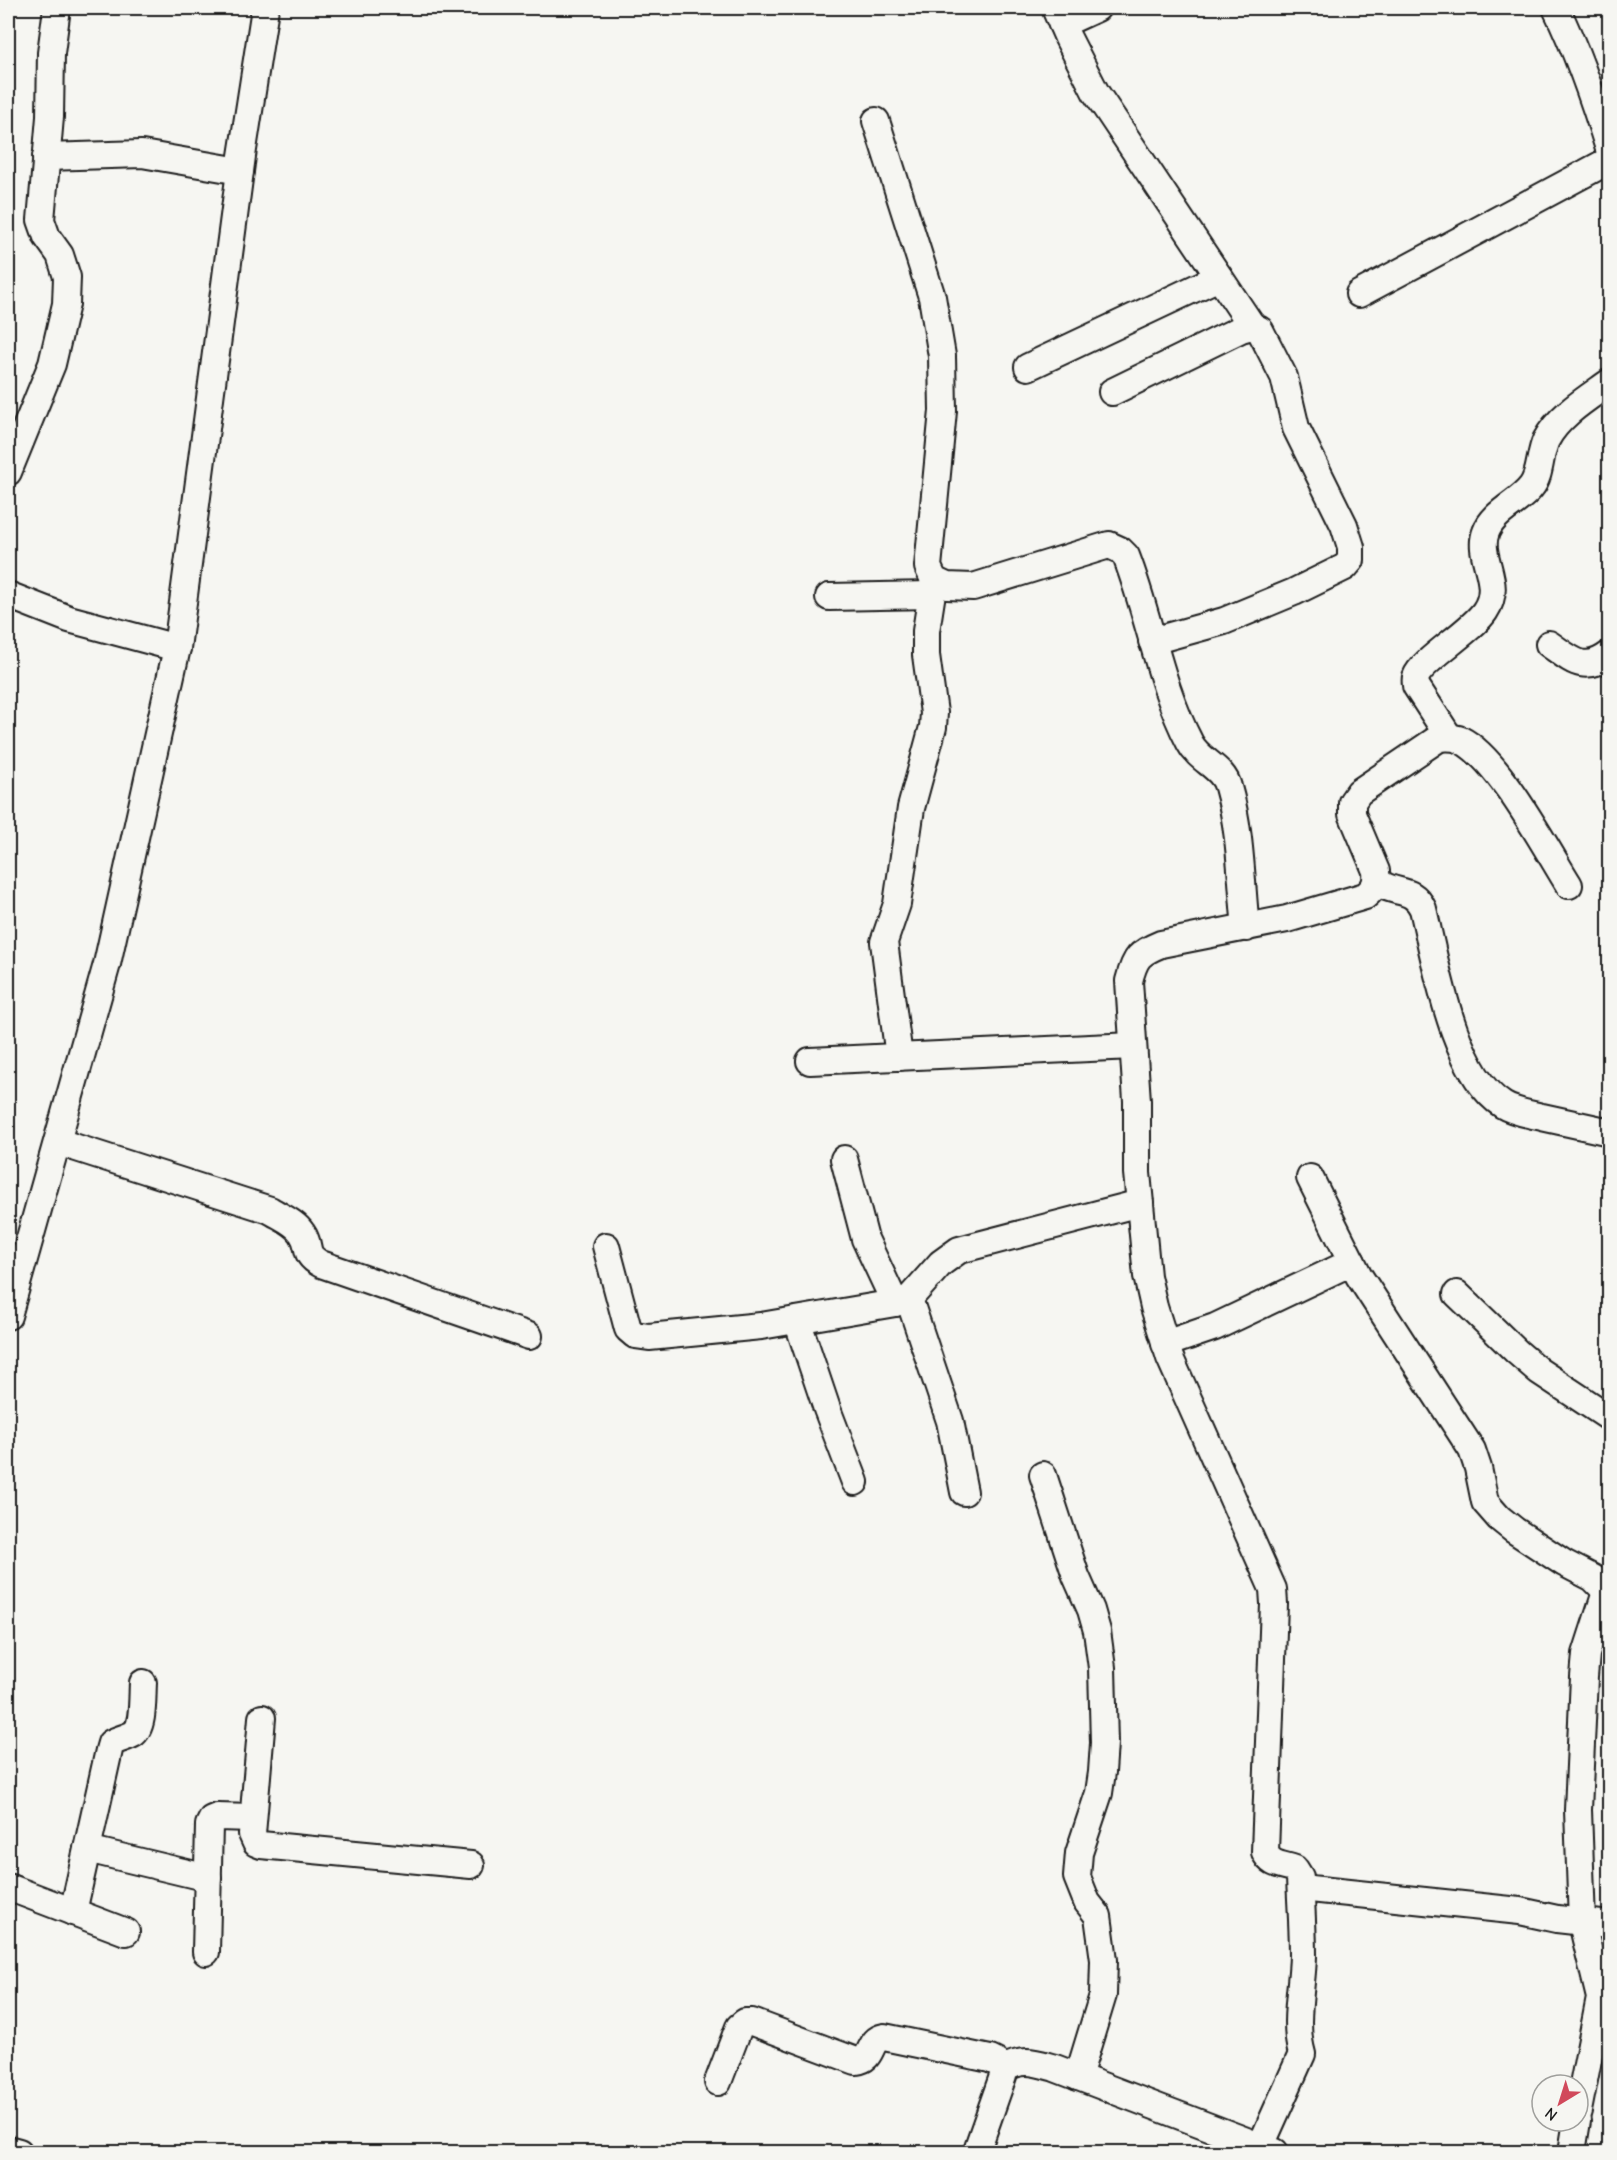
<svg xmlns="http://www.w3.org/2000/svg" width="1617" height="2160" font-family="'Comic Neue',sans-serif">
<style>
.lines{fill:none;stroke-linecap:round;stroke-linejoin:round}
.minor-casing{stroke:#1c1c1c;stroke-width:30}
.minor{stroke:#f6f6f2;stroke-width:26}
</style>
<rect width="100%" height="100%" fill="#f6f6f2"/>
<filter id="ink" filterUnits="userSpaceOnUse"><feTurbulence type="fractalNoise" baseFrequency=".0167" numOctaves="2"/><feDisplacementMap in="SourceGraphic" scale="12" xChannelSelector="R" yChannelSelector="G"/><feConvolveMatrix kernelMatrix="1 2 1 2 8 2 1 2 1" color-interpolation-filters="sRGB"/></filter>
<g filter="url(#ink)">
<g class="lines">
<defs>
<g id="minor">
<path d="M 1055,8 L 1068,38 L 1096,93 L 1252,326"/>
<path d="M 1556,8 C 1578,53 1595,103 1610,152"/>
<path d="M 1062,24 L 1097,8"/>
<path d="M 876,121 L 932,297 L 942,356 L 943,411 L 928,567 L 934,580 L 947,586 L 973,587 L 1109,545 L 1120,550 L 1126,556 C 1150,618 1159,684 1190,743 C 1199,761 1223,767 1228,787 C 1241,832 1241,882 1246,928"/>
<path d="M 46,157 L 142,154 L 240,171"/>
<path d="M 1359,294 L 1610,160"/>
<path d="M 1028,367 L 1219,277"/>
<path d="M 1112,392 L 1241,329 L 1252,326 L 1260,330 L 1284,377 L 1296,428 L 1344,525 L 1351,547 L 1351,560 L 1345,567 L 1294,592 L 1224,621 L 1152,641"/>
<path d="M 8,472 L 52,364 L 66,304 L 67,277 L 60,255 L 47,237 L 41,220 L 50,117 L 51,53 L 57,8"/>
<path d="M 8,595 L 69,619 L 177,648"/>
<path d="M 829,597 L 931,595"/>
<path d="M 1549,644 C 1572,660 1584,674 1610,654"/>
<path d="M 1449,737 L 1416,686 C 1416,683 1415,680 1416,677 C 1422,660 1472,631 1485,611 C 1504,583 1476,557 1486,532 C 1493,512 1519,503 1531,487 C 1541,475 1539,455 1546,440 C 1559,415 1588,398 1610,382"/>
<path d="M 1377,881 C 1394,896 1412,885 1423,909 C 1436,963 1453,1073 1503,1105 C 1514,1112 1530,1114 1542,1117 C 1565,1122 1587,1127 1610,1132"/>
<path d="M 899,1057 L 884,942 L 897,904 L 911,808 L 933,727 L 934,713 L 926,655 L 926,631 L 934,580"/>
<path d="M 810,1061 L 1133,1046"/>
<path d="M 58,1142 L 270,1210 C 281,1217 295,1222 302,1233 C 312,1247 302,1254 321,1264 L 529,1336"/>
<path d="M 844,1159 L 865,1239 L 895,1303"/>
<path d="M 1310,1178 L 1359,1276 L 1472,1450 L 1478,1468 L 1485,1502 L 1499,1518 L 1514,1530 L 1564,1563 L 1593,1578 L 1602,1587 L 1605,1595 L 1586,1654 L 1584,1677 L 1578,1810 L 1582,1923 L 1600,1998 L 1578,2111"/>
<path d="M 606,1246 L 628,1329 L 635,1335 L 649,1337 L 761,1326 L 895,1303 L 909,1299 L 941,1263 L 959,1250 L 1140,1203"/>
<path d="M 1457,1294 L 1517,1352 L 1539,1371 L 1610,1418"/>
<path d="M 909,1299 L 950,1421 L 964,1492"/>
<path d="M 8,1316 L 107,964 L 177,648 L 242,156 L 265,8"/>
<path d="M 797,1320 L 827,1409 L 855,1482"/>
<path d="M 1165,1344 L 1215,1327 L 1352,1262"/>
<path d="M 1043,1475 L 1076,1576 L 1091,1610 L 1097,1631 L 1102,1668 L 1104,1743 L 1102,1772 L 1099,1793 L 1079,1853 L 1077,1877 L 1087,1902 L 1098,1916 L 1104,1960 L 1103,1995 L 1078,2077"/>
<path d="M 262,1718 L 252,1834 L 256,1843 L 261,1845 L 471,1865"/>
<path d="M 87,1849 L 208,1878"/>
<path d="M 8,1887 L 126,1932"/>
<path d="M 1301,1888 L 1520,1911 L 1557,1919 L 1610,1925"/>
<path d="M 73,1912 L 109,1750 L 111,1743 C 118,1739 126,1738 133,1734 C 144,1727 142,1696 143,1683"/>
<path d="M 206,1952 L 209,1825 L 212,1819 L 217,1817 L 253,1818"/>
<path d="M 1003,2069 C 1024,2058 1033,2062 1055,2068 L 1275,2152"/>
<path d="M 718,2082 L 739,2027 L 745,2022 L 752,2022 L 856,2061 C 875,2059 867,2040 884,2037 L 990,2059 L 998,2063 L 1003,2069 L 1003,2076 L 978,2147 L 979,2152"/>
<path d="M 8,2149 L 19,2152"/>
<path d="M 1258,2152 L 1302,2054 C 1293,2023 1302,1989 1303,1956 C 1303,1930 1301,1903 1300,1877 L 1295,1869 C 1282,1864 1271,1866 1265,1852 L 1274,1604 L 1273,1589 L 1170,1358 L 1154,1307 L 1147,1276 L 1137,1173 L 1137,1101 L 1129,981 C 1135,957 1139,953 1161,944 L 1287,919 L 1365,896 C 1375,888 1377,883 1376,871 L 1352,814 L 1352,802 L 1359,792 L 1439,738 C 1447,737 1454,737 1461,740 C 1499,759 1545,847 1569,885"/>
<path d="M 1572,2152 L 1577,2121"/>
</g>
</defs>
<use href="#minor" class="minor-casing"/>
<use href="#minor" class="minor"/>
</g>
</g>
<rect width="1617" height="2160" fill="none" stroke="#f6f6f2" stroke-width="30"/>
<rect x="15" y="15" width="1587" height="2130" fill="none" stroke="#1c1c1c" stroke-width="2" filter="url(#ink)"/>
<g transform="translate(1560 2103) rotate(218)"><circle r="28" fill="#f6f6f2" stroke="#9f9f9c" stroke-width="1.5"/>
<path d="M0-4.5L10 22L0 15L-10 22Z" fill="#d1495b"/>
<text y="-9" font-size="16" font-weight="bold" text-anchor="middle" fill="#1c1c1c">N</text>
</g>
</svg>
